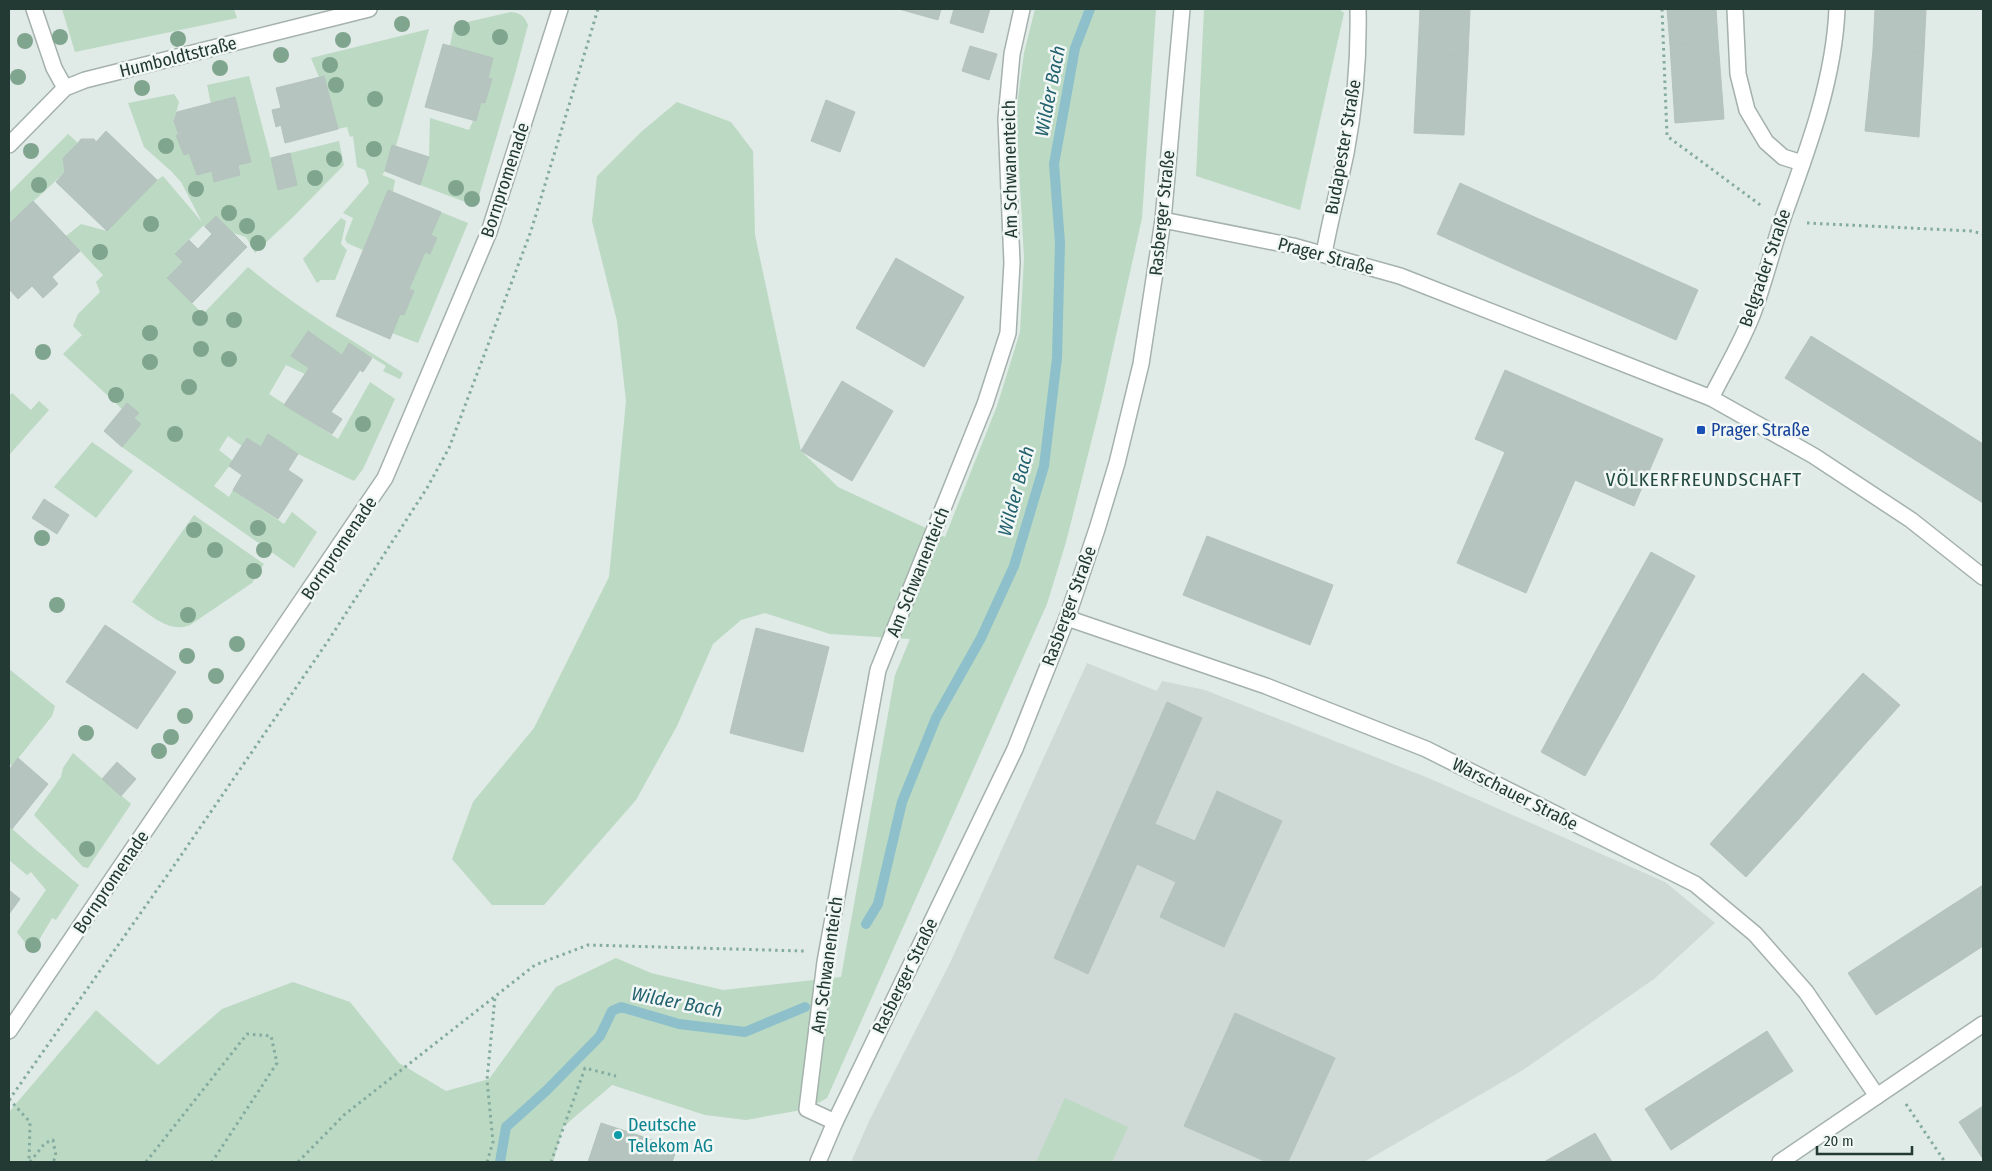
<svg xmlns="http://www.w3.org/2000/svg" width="1992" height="1171" font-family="'Fira Sans Condensed',sans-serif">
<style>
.built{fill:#cfd9d5}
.green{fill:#bbd9c3}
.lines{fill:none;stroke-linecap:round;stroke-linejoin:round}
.stream{stroke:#8dc0ca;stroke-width:10}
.building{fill:#b6c4bf;stroke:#b4c3bd}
.minor-casing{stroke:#a4b1ad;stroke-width:18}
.path{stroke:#84ab9f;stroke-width:3;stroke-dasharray:2.5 4;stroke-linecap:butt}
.minor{stroke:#fff;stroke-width:15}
.tree{fill:#80a58f}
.transit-dot{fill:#1a4fb4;stroke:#f1f7f4;stroke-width:2}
.culture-dot{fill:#0f9aa8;stroke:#f1f7f4;stroke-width:2}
.labels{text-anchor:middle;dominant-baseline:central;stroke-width:5;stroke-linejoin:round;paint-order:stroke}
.street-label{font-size:18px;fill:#233933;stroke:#f1f7f4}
.transit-label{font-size:18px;fill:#164399;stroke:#f1f7f4;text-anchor:start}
.culture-label{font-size:18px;fill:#0d838f;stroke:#f1f7f4;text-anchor:start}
.water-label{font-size:19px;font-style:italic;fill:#23616f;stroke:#f1f7f4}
.neighbourhood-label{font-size:19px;letter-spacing:1px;fill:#21493f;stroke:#f1f7f4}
</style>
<rect width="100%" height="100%" fill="#e0eae6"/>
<path class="built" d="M 1087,663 L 1157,691 L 1162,681 L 1205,690 L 1426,777 L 1665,882 L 1715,923 L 1654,979 L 1523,1070 L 1364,1162 L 851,1162 L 870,1119 L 949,965 Z"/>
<g class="green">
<path d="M 62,9 L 234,9 L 237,18 L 75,52 Z"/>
<path d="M 1035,9 L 1156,9 L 1142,218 L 1102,399 L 1066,542 L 1047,604 L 827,1098 L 807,1109 L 746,1120 L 705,1115 L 612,1085 L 563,1127 L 553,1162 L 9,1162 L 9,1112 L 96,1010 L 158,1065 L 222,1009 L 293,982 L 350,1002 L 399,1063 L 446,1091 L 489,1079 L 556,987 L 616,958 L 651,973 L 723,990 L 841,977 L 895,675 L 910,639 L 830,634 L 765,613 L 741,620 L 713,644 L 677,726 L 636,800 L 544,905 L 492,905 L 452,859 L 473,802 L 534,728 L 609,577 L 626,401 L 617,321 L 592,221 L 597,176 L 641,132 L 677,102 L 731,122 L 753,151 L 755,235 L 801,451 L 838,487 L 945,537 L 997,406 L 1020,332 L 1024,258 L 1016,113 L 1024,53 Z"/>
<path d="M 1204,9 L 1339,9 L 1344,13 L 1300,210 L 1196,176 Z"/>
<path d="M 511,12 C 521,13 524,16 528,25 L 515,74 L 476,206 L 420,185 L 429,157 L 430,118 L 469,130 L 473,121 L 476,121 L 481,102 L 492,80 L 488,78 L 493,58 L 450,46 L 454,25 Z"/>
<path d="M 429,29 L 396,146 L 392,145 L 385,171 L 382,175 L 395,180 L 393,192 L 388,190 L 363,250 L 347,243 L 345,239 L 353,218 L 343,213 L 369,183 L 365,170 L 357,167 L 353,136 L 350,137 L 347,127 L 338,129 L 324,76 L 319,77 L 311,58 Z"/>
<path d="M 249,76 L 279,190 L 297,185 L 290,153 L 339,141 L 344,165 L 293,217 L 255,253 L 246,237 L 233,233 L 216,216 L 205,227 L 203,226 L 175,254 L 183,262 L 167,278 L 203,314 L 248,267 C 296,308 350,339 403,373 L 400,379 L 383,371 L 386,366 L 349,343 L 342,355 L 308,331 L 292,356 L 309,368 L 305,374 L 286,365 L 269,394 L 338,439 L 370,382 L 395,399 L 363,469 L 354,481 L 298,454 L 268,435 L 261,447 L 247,438 L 242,446 L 228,436 L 219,450 L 233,461 L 214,486 L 229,497 L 233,490 L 284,524 L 292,512 L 317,532 L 294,568 L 122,447 L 141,424 L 134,418 L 138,413 L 122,409 L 63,354 L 82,335 L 73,326 L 78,314 L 100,292 L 96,282 L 103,275 L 66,236 L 81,224 L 107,231 L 157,180 L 163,176 L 202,222 L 181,182 L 171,171 L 144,147 L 128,103 L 174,94 L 179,102 L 174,121 L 179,135 L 177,135 L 189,153 L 197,175 L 212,171 L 215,182 L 240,175 L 238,165 L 251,161 L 235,98 L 211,104 L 207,85 Z"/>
<path d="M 68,134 L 78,143 L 63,158 L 65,172 L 9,224 L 9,193 Z"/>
<path d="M 441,212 L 468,223 L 418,343 L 392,333 L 400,314 L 404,315 L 414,291 L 409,289 L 425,252 L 430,254 L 437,238 L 431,235 Z"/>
<path d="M 341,218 L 346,221 L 341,244 L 347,250 L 335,280 L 321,280 L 317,283 L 303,259 Z"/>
<path d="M 12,393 L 31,410 L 39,401 L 49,410 L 9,455 L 9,396 Z"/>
<path d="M 92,442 L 133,471 L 96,518 L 54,487 Z"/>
<path d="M 194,515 L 264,564 L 252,583 L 190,625 C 169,634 148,613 132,602 Z"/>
<path d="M 9,669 L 55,706 L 52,716 L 12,766 L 9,763 L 9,677 L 10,676 Z"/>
<path d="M 73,753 L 131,804 L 88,868 L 83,867 L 34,815 L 61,777 L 63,768 Z"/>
<path d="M 9,826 L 36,850 L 79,885 L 56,920 L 52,918 L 32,952 L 17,932 L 46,890 L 31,872 L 27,875 L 9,860 Z"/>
<path d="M 1065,1098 L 1128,1127 L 1112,1162 L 1036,1162 Z"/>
</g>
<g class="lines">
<g class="stream">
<path d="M 866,924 L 878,904 L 902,802 L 936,718 L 981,638 L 1014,566 L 1044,466 L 1057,358 L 1060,243 L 1054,164 L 1075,48 L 1090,9"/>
<path d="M 500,1162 L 506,1127 L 547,1090 L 600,1036 L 612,1011 L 621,1007 L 679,1024 L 745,1032 L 805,1007"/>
</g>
</g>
<g class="building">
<path d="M 899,9 L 941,9 L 938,20 Z"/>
<path d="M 954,9 L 990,9 L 983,33 L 950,23 Z"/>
<path d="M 1420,9 L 1470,9 L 1468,56 L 1418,53 Z"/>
<path d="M 1667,9 L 1716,9 L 1718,41 L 1670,45 Z"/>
<path d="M 1875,9 L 1926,9 L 1924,52 L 1873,50 Z"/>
<path d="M 1718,41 L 1724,119 L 1675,123 L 1670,45 Z"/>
<path d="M 443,44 L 493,58 L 488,78 L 492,79 L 485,103 L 481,102 L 476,121 L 425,107 Z"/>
<path d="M 970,46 L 997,54 L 989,80 L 962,71 Z"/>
<path d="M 1873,50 L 1924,52 L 1919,137 L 1865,131 Z"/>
<path d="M 1418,53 L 1468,56 L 1464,135 L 1414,133 Z"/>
<path d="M 324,76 L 338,129 L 285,143 L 281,125 L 276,127 L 272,110 L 281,108 L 276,88 Z"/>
<path d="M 235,97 L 251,162 L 238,165 L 240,175 L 214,182 L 212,171 L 197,175 L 189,153 L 184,155 L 176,135 L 179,135 L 174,121 L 177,112 Z"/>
<path d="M 826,100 L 855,112 L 840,152 L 811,141 Z"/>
<path d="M 106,131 L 157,180 L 107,231 L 56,182 L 65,172 L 63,158 L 78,143 L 81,139 L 94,139 L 96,142 Z"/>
<path d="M 392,145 L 429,157 L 420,185 L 385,171 Z"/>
<path d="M 290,153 L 297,185 L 278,190 L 271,158 Z"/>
<path d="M 1460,183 L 1539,219 L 1517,270 L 1437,234 Z"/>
<path d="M 388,190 L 441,212 L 431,235 L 437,238 L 430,254 L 425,252 L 409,289 L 414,291 L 404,315 L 400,314 L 390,339 L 336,316 Z"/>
<path d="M 33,201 L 80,251 L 52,277 L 58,284 L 43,298 L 32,286 L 18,299 L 9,289 L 9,224 Z"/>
<path d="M 216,216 L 247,247 L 236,258 L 205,227 Z"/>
<path d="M 1539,219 L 1620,255 L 1597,305 L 1517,270 Z"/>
<path d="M 212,234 L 236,258 L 192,303 L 167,278 L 183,262 L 175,254 L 189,240 L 198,249 Z"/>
<path d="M 1620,255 L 1698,290 L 1676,340 L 1597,305 Z"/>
<path d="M 896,258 L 964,297 L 924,367 L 856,328 Z"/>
<path d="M 308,331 L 342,355 L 349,343 L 372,358 L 363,372 L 360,370 L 341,398 L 305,374 L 309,368 L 291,356 Z"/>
<path d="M 1811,336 L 1887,383 L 1860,425 L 1785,378 Z"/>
<path d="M 1505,370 L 1663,439 L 1634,506 L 1575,480 L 1526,593 L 1457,563 L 1505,452 L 1475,439 Z"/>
<path d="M 305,374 L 341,398 L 331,412 L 342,419 L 332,434 L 284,405 Z"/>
<path d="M 842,381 L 893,411 L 852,481 L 801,451 Z"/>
<path d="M 1887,383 L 1947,421 L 1920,463 L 1860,425 Z"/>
<path d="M 127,403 L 139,413 L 134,418 L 141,424 L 122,447 L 104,431 Z"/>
<path d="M 1947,421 L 1983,444 L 1983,503 L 1920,463 Z"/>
<path d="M 268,434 L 298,454 L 288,470 L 303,480 L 278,519 L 233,490 L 242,475 L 229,466 L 247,438 L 261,447 Z"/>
<path d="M 44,499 L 69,515 L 57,534 L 32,518 Z"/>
<path d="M 1207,536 L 1333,585 L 1310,645 L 1183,595 Z"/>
<path d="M 1651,552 L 1695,576 L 1658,643 L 1614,618 Z"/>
<path d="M 1614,618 L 1658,643 L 1622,710 L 1577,685 Z"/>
<path d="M 105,625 L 176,672 L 137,729 L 66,682 Z"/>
<path d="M 756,628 L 829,647 L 803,752 L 730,733 Z"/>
<path d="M 1863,673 L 1900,705 L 1849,762 L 1812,730 Z"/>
<path d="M 1577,685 L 1622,710 L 1585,776 L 1541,752 Z"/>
<path d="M 1167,702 L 1202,718 L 1155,824 L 1195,841 L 1217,791 L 1282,821 L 1224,947 L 1160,917 L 1176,882 L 1137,864 L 1088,974 L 1054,958 Z"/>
<path d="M 1812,730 L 1849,762 L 1798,820 L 1761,787 Z"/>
<path d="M 18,758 L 48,784 L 12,829 L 9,826 L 9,770 Z"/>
<path d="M 117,762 L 136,779 L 121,796 L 102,779 Z"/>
<path d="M 1761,787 L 1798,820 L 1746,877 L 1710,844 Z"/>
<path d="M 1983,885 L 1983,946 L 1951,967 L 1923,924 Z"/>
<path d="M 9,890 L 20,899 L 9,914 Z"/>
<path d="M 1923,924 L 1951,967 L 1876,1015 L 1848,973 Z"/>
<path d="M 1235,1013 L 1335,1058 L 1288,1162 L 1267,1162 L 1184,1126 Z"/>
<path d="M 1767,1031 L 1793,1071 L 1732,1110 L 1706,1070 Z"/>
<path d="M 1706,1070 L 1732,1110 L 1671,1150 L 1645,1109 Z"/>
<path d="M 1983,1106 L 1983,1159 L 1959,1122 Z"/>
<path d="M 601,1123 L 677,1148 L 672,1162 L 588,1162 Z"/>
<path d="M 1595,1133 L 1612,1162 L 1544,1162 Z"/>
</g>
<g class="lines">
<defs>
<g id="minor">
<path d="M 34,9 L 54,68 L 65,88"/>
<path d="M 1735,9 L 1738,74 L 1747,110 L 1766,142 L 1783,157 L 1802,163"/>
<path d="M 9,145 L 65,88 L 85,80 L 369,9"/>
<path d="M 1163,220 L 1293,246 L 1400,276 L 1711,398 L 1814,456 L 1911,520 L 1983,577"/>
<path d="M 1324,254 C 1330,220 1339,187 1346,153 C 1355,106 1359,57 1358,9"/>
<path d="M 1711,398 C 1725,370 1742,342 1753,313 C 1765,281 1773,247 1784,215 C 1808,149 1834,80 1837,9"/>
<path d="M 1067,618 L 1266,686 L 1426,749 L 1695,884 L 1755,934 L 1806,992 L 1877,1096"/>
<path d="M 9,1031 L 385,478 L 489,232 L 560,9"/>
<path d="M 835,1122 L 807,1109 L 825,962 L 878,670 L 985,404 L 1008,333 L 1012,263 L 1006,119 L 1012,54 L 1022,9"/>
<path d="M 818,1162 L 835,1122 L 1015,749 L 1067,618 L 1097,529 L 1117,463 L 1141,364 L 1163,220 L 1182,9"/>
<path d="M 1780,1162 L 1983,1024"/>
</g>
</defs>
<use href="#minor" class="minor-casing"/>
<g class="path">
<path d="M 1662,9 L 1667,136 L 1763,207"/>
<path d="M 1807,223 L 1971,231 L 1983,234"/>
<path d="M 9,1099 L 30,1122 L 29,1162"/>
<path d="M 9,1100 L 171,870 L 328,641 L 427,488 L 449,448 L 531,231 L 598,9"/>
<path d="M 1906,1104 L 1945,1162"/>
<path d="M 30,1162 L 45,1143 L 53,1140 L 56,1156 L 53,1162"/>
<path d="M 146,1162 L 247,1034 L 271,1036 L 277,1063 L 212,1162"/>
<path d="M 298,1162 L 344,1115 L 535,965 L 588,945 L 804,951"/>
<path d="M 487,1162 L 493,1142 L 487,1080 L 495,997"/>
<path d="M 551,1162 L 585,1068 L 616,1076"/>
</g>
<use href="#minor" class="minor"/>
</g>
<g class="tree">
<circle cx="402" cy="24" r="8"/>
<circle cx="462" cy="28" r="8"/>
<circle cx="60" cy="37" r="8"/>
<circle cx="500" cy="37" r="8"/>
<circle cx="178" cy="39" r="8"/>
<circle cx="343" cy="40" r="8"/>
<circle cx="25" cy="41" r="8"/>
<circle cx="281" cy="55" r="8"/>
<circle cx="330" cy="65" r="8"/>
<circle cx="220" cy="68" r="8"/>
<circle cx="18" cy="77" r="8"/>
<circle cx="336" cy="85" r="8"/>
<circle cx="142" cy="88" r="8"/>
<circle cx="375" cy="99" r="8"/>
<circle cx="166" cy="146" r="8"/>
<circle cx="374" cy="149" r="8"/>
<circle cx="31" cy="151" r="8"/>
<circle cx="334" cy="159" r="8"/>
<circle cx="315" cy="178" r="8"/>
<circle cx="39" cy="185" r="8"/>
<circle cx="456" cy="188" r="8"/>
<circle cx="196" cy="189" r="8"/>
<circle cx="472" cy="199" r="8"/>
<circle cx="229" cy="213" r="8"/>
<circle cx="151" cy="224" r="8"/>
<circle cx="247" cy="226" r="8"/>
<circle cx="258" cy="243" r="8"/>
<circle cx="100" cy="252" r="8"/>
<circle cx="200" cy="318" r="8"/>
<circle cx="234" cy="320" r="8"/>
<circle cx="150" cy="333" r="8"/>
<circle cx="201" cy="349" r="8"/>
<circle cx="43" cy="352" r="8"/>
<circle cx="229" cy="359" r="8"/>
<circle cx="150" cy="362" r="8"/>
<circle cx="189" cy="387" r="8"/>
<circle cx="116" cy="395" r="8"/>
<circle cx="363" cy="424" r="8"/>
<circle cx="175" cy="434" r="8"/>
<circle cx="258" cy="528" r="8"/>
<circle cx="194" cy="530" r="8"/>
<circle cx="42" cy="538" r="8"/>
<circle cx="215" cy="550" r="8"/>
<circle cx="264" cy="550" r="8"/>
<circle cx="254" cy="571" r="8"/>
<circle cx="57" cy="605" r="8"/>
<circle cx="188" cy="615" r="8"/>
<circle cx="237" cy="644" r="8"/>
<circle cx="187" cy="656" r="8"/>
<circle cx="216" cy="676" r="8"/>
<circle cx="185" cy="716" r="8"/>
<circle cx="86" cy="733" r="8"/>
<circle cx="171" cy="737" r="8"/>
<circle cx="159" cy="751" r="8"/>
<circle cx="87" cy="849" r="8"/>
<circle cx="33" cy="945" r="8"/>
</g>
<rect class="transit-dot" x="1696" y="425" width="10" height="10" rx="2.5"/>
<circle class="culture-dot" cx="618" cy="1135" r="5"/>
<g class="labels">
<g class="street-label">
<text transform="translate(178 57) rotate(-14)">Humboldtstraße</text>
<text transform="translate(1343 147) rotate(-80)">Budapester Straße</text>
<text transform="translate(1010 169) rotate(-91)">Am Schwanenteich</text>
<text transform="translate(505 180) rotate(-72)">Bornpromenade</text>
<text transform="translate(1162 213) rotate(-84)">Rasberger Straße</text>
<text transform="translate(1326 256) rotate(15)">Prager Straße</text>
<text transform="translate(1765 268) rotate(-71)">Belgrader Straße</text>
<text transform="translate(339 548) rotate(-56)">Bornpromenade</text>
<text transform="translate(918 572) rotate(-68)">Am Schwanenteich</text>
<text transform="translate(1069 606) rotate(-70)">Rasberger Straße</text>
<text transform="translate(1515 794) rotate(27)">Warschauer Straße</text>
<text transform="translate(111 882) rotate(-56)">Bornpromenade</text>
<text transform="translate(827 965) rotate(-82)">Am Schwanenteich</text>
<text transform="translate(905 976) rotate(-64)">Rasberger Straße</text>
</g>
<g class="transit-label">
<text x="1711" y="430">Prager Straße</text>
</g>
<g class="culture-label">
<text x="628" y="1125">Deutsche<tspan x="628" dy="21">Telekom AG</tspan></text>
</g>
<g class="water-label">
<text transform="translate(1050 91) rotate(-79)">Wilder Bach</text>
<text transform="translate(1016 491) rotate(-75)">Wilder Bach</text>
<text transform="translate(677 1002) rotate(11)">Wilder Bach</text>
</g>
<g class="neighbourhood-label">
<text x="1704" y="479">VÖLKERFREUNDSCHAFT</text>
</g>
</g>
<rect width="1992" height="1171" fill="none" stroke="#233933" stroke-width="20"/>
<path d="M1817 1146v8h95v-8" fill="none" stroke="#233933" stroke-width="2.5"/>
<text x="1824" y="1146" font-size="15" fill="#233933" stroke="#f1f7f4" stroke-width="4" paint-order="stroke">20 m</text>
</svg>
